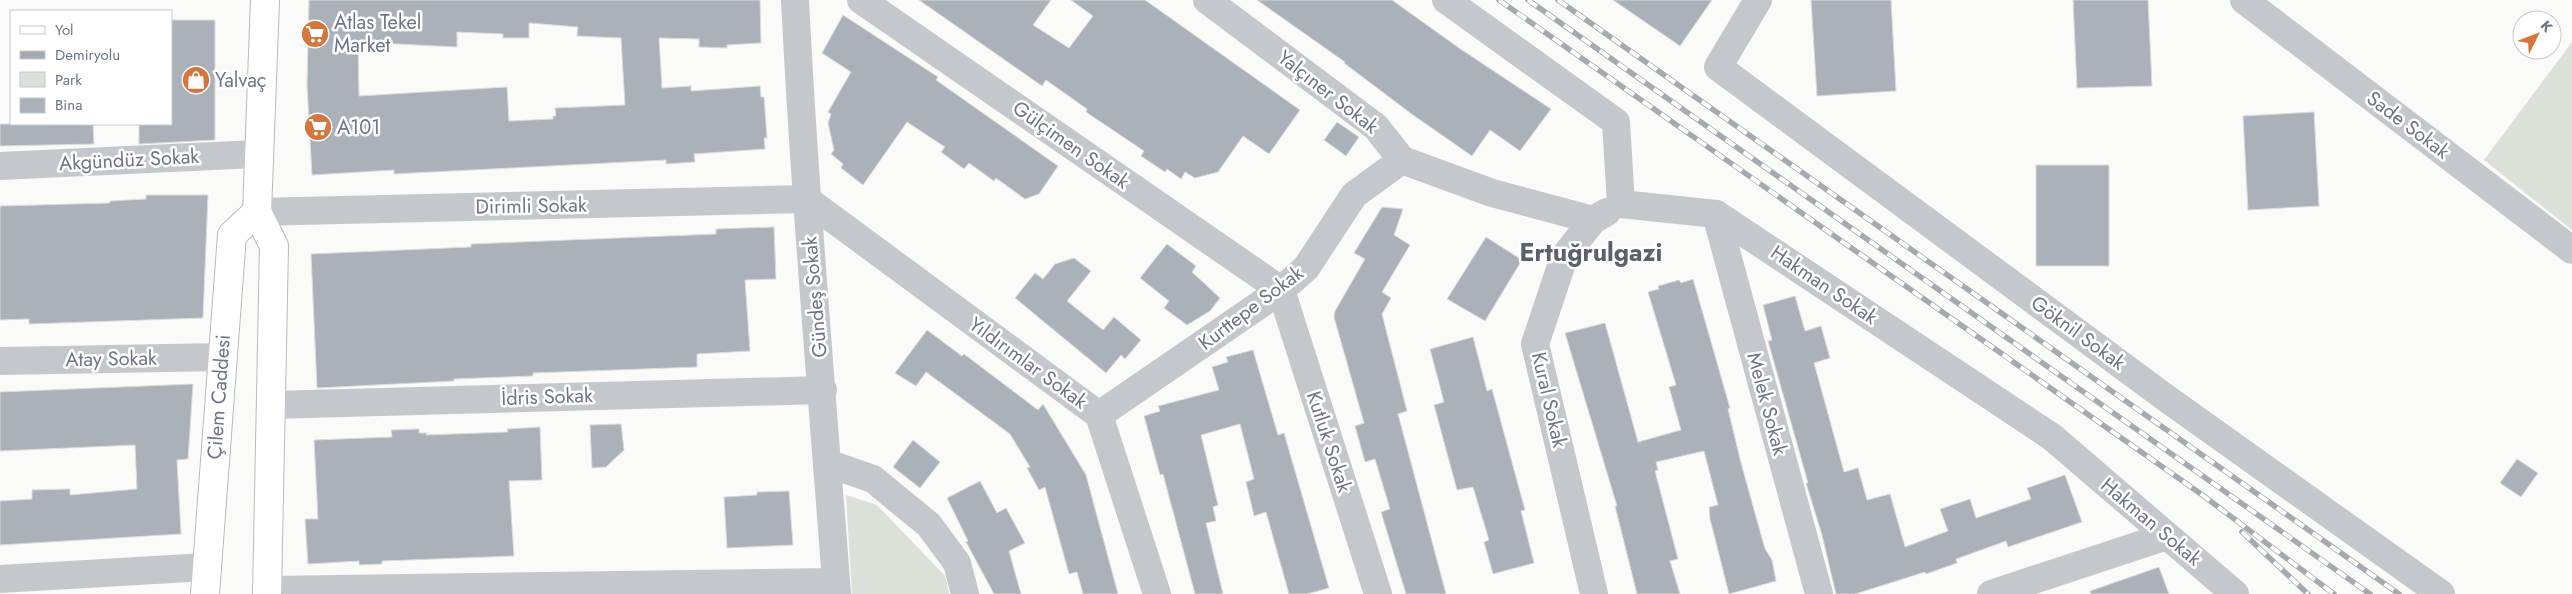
<svg xmlns="http://www.w3.org/2000/svg" width="2572" height="594" font-family="Jost,sans-serif">
<style>
.green{fill:#dbe0d9}
.building{fill:#abb1b8;stroke:#dcdcda;fill-rule:evenodd}
.lines{fill:none;stroke-linecap:round;stroke-linejoin:round}
.major-casing{stroke:#b7bbbf;stroke-width:30}
.minor{stroke:#c4c7cb;stroke-width:28}
.major{stroke:#fff;stroke-width:28}
.rail-casing{stroke:#a5aab0;stroke-width:5.5}
.rail{stroke:#fff;stroke-width:4;stroke-dasharray:11;stroke-linecap:butt}
.labels{text-anchor:middle;dominant-baseline:central;stroke-width:5;stroke-linejoin:round;paint-order:stroke}
.poi-label{font-size:20px;fill:#6b7786;stroke:#fff;text-anchor:start}
.street-label{font-size:20px;fill:#6b7786;stroke:#fff}
.district-label{font-size:25px;font-weight:bold;fill:#59616c;stroke:#fff}
</style>
<rect width="100%" height="100%" fill="#fafaf8"/>
<g class="green">
<path d="M 2572,42 L 2572,230 L 2484,160 Z"/>
<path d="M 846,495 L 877,505 L 945,576 L 949,594 L 852,594 Z"/>
</g>
<g class="building">
<path d="M 309,0 L 760,0 L 761,43 L 727,45 L 727,48 L 699,47 L 699,39 L 659,38 L 662,88 L 691,86 L 691,91 L 760,86 L 761,97 L 764,97 L 767,138 L 764,138 L 765,149 L 694,154 L 695,162 L 666,164 L 666,160 L 394,174 L 394,170 L 312,175 L 307,85 ZM 529,23 L 578,27 L 577,36 L 621,38 L 625,105 L 555,108 L 556,116 L 553,116 L 553,119 L 509,121 L 507,87 L 359,96 L 358,42 L 457,47 L 457,32 L 503,34 L 503,38 L 529,38 Z"/>
<path d="M 919,0 L 1051,0 L 1033,25 L 1069,48 L 1093,16 L 1071,0 L 1145,0 L 1300,110 L 1269,154 L 1243,136 L 1218,172 L 1195,178 L 1185,172 L 1181,179 L 1167,169 L 1165,172 L 1141,156 L 1144,151 L 1086,112 L 1087,109 L 1046,80 L 1042,86 Z"/>
<path d="M 1257,0 L 1392,0 L 1459,48 L 1551,109 L 1520,151 L 1490,130 L 1472,156 L 1413,115 L 1344,63 L 1345,62 Z"/>
<path d="M 1613,0 L 1712,0 L 1680,46 Z"/>
<path d="M 1811,0 L 1891,0 L 1896,91 L 1817,96 Z"/>
<path d="M 2073,0 L 2148,0 L 2152,86 L 2077,88 Z"/>
<path d="M 843,15 L 938,77 L 936,80 L 1058,166 L 1039,194 L 1025,199 L 996,178 L 994,181 L 969,163 L 964,169 L 941,152 L 945,147 L 907,122 L 863,185 L 841,168 L 843,164 L 831,154 L 834,150 L 828,123 L 831,114 L 828,112 L 851,72 L 822,53 Z"/>
<path d="M 171,20 L 215,20 L 215,140 L 139,144 L 139,124 L 171,124 Z"/>
<path d="M 2314,112 L 2319,206 L 2248,210 L 2243,116 Z"/>
<path d="M 1337,122 L 1359,137 L 1346,156 L 1324,140 Z"/>
<path d="M 0,124 L 93,124 L 94,144 L 0,146 Z"/>
<rect x="2036" y="165" width="73" height="101"/>
<path d="M 146,195 L 208,195 L 203,318 L 29,324 L 29,319 L 0,320 L 0,206 L 110,203 L 110,201 L 146,199 Z"/>
<path d="M 1382,207 L 1403,209 L 1394,235 L 1410,245 L 1382,292 L 1391,298 L 1382,314 L 1407,411 L 1398,414 L 1446,594 L 1406,594 L 1381,512 L 1390,509 L 1375,459 L 1365,462 L 1355,426 L 1364,423 L 1334,317 L 1335,311 L 1365,259 L 1354,253 Z"/>
<path d="M 774,227 L 776,279 L 745,280 L 750,351 L 697,354 L 697,367 L 533,373 L 533,376 L 454,379 L 454,381 L 317,388 L 311,254 L 471,247 L 471,244 L 716,234 L 716,229 Z"/>
<path d="M 1486,237 L 1522,260 L 1485,321 L 1447,299 Z"/>
<path d="M 1167,244 L 1196,266 L 1192,272 L 1220,298 L 1210,311 L 1187,325 L 1164,308 L 1169,301 L 1140,278 Z"/>
<path d="M 1074,258 L 1091,271 L 1067,301 L 1103,330 L 1114,317 L 1141,340 L 1125,359 L 1121,355 L 1106,373 L 1015,298 L 1035,273 L 1043,279 L 1055,264 Z"/>
<path d="M 1693,279 L 1730,408 L 1728,409 L 1741,463 L 1765,549 L 1772,560 L 1776,581 L 1729,594 L 1710,519 L 1709,507 L 1718,505 L 1704,451 L 1656,462 L 1658,470 L 1655,471 L 1678,559 L 1670,561 L 1680,594 L 1637,594 L 1615,506 L 1617,506 L 1565,333 L 1605,323 L 1638,442 L 1681,430 L 1669,387 L 1676,385 L 1648,292 L 1659,289 L 1658,286 L 1679,280 L 1681,283 Z"/>
<path d="M 1795,296 L 1805,331 L 1821,326 L 1830,358 L 1814,363 L 1844,472 L 1858,468 L 1867,500 L 1890,494 L 1905,547 L 1948,531 L 1940,509 L 1970,499 L 1976,518 L 2031,499 L 2027,488 L 2065,475 L 2082,522 L 2008,547 L 2006,541 L 1956,559 L 1957,563 L 1926,574 L 1925,572 L 1855,594 L 1836,594 L 1822,535 L 1806,483 L 1808,483 L 1768,341 L 1772,340 L 1763,305 Z"/>
<path d="M 927,330 L 962,356 L 964,354 L 1038,410 L 1043,404 L 1086,475 L 1118,594 L 1083,594 L 1077,572 L 1069,574 L 1045,487 L 1039,490 L 1027,468 L 1030,467 L 1010,434 L 926,372 L 916,386 L 895,373 Z"/>
<path d="M 1473,337 L 1487,391 L 1492,389 L 1525,510 L 1521,511 L 1534,563 L 1493,574 L 1484,542 L 1489,540 L 1473,487 L 1457,490 L 1434,405 L 1444,402 L 1430,349 Z"/>
<path d="M 1253,350 L 1278,435 L 1284,433 L 1329,588 L 1307,594 L 1289,594 L 1266,512 L 1254,516 L 1246,482 L 1254,479 L 1240,424 L 1201,435 L 1218,505 L 1213,507 L 1216,521 L 1206,523 L 1223,594 L 1195,594 L 1163,474 L 1160,475 L 1144,416 L 1160,411 L 1158,406 L 1219,390 L 1212,367 L 1228,362 L 1226,357 Z"/>
<path d="M 193,384 L 188,459 L 177,460 L 181,534 L 0,545 L 0,501 L 32,499 L 32,490 L 70,489 L 70,495 L 137,489 L 135,445 L 0,451 L 0,392 Z"/>
<path d="M 621,424 L 624,450 L 606,467 L 592,468 L 590,425 Z"/>
<path d="M 540,427 L 542,480 L 509,481 L 514,556 L 382,561 L 382,564 L 359,565 L 359,561 L 308,564 L 305,519 L 318,519 L 314,440 L 392,437 L 391,430 L 419,429 L 419,433 L 427,433 L 426,435 L 508,432 L 507,429 Z"/>
<path d="M 913,440 L 940,462 L 920,488 L 893,467 Z"/>
<path d="M 2517,459 L 2538,473 L 2521,497 L 2500,483 Z"/>
<path d="M 980,481 L 997,513 L 1006,508 L 1025,543 L 1009,551 L 1021,594 L 994,594 L 966,542 L 968,541 L 947,498 Z"/>
<path d="M 789,491 L 793,545 L 727,548 L 724,497 L 757,495 L 757,492 Z"/>
<path d="M 2159,567 L 2169,594 L 2091,594 L 2090,591 Z"/>
</g>
<g class="lines">
<defs>
<g id="major">
<path d="M 265,0 L 257,212 L 274,246 L 267,594"/>
<path d="M 205,594 L 232,235 L 257,212"/>
</g>
</defs>
<use href="#major" class="major-casing"/>
<g class="minor">
<path d="M 795,0 C 805,198 822,396 837,594"/>
<path d="M 861,0 L 1281,290 L 1378,594"/>
<path d="M 1207,0 L 1376,127 L 1402,160 L 1492,193 L 1593,220"/>
<path d="M 1446,0 L 1616,122 L 1621,204 L 1716,214 L 2052,437 L 2235,594"/>
<path d="M 1758,0 L 1718,67 L 2166,398 L 2441,594"/>
<path d="M 2244,0 L 2572,250"/>
<path d="M 0,166 L 257,154"/>
<path d="M 257,212 L 806,199 L 1099,415 L 1157,594"/>
<path d="M 1716,214 L 1819,594"/>
<path d="M 0,361 L 222,357"/>
<path d="M 272,405 L 823,390"/>
<path d="M 1099,415 L 1281,290 L 1306,268 L 1354,195 L 1402,160"/>
<path d="M 827,463 L 873,479 L 929,525 L 957,563 L 965,594"/>
<path d="M 0,579 L 206,567"/>
<path d="M 267,590 L 836,582"/>
<path d="M 1594,594 L 1535,344 L 1564,257 L 1593,220 L 1607,212"/>
<path d="M 1991,594 L 2167,536"/>
</g>
<use href="#major" class="major"/>
<defs>
<g id="rail">
<path d="M 1499,0 L 2201,494 L 2334,594"/>
<path d="M 1528,0 L 2370,594"/>
<path d="M 1558,0 L 2399,594"/>
<path d="M 2242,532 L 2308,594"/>
</g>
</defs>
<use href="#rail" class="rail-casing"/>
<use href="#rail" class="rail"/>
</g>
<defs>
<symbol id="supermarket-disc" viewBox="-11 -11 22 22"><circle r="9.5" fill="#d6763c" stroke="#fff"/><path d="M-6-5.5h2.5l.6 2H6L4.5 2H-2.5L-4.4-4H-6ZM-1.5 3.2a1.3 1.3 0 1 0 .1 0ZM3 3.2a1.3 1.3 0 1 0 .1 0Z" fill="#fff"/></symbol>
<symbol id="shop-disc" viewBox="-11 -11 22 22"><circle r="9.5" fill="#d6763c" stroke="#fff"/><path d="M-5-2.5h2.3a2.7 3.5 0 0 1 5.4 0H5L5.5 6h-11ZM-1.5-2.5h3a1.5 2.3 0 0 0-3 0Z" fill="#fff"/></symbol>
</defs>
<g fill-rule="evenodd">
<use href="#supermarket-disc" x="299" y="18" width="32" height="32"/>
<use href="#shop-disc" x="180" y="64" width="32" height="32"/>
<use href="#supermarket-disc" x="302" y="111" width="32" height="32"/>
</g>
<g class="labels">
<g class="poi-label">
<text x="334" y="22">Atlas Tekel<tspan x="334" dy="23">Market</tspan></text>
<text x="215" y="80">Yalvaç</text>
<text x="337" y="127">A101</text>
</g>
<g class="street-label">
<text transform="translate(1328 92) rotate(38)">Yalçıner Sokak</text>
<text transform="translate(2408 125) rotate(37)">Sade Sokak</text>
<text transform="translate(1071 145) rotate(35)">Gülçimen Sokak</text>
<text transform="translate(129 160) rotate(-3)">Akgündüz Sokak</text>
<text transform="translate(531 206) rotate(-1)">Dirimli Sokak</text>
<text transform="translate(1824 285) rotate(34)">Hakman Sokak</text>
<text transform="translate(815 297) rotate(-95)">Gündeş Sokak</text>
<text transform="translate(1251 308) rotate(-37)">Kurttepe Sokak</text>
<text transform="translate(2078 333) rotate(36)">Göknil Sokak</text>
<text transform="translate(111 359) rotate(-1)">Atay Sokak</text>
<text transform="translate(1028 363) rotate(36)">Yıldırımlar Sokak</text>
<text transform="translate(219 397) rotate(-86)">Çilem Caddesi</text>
<text transform="translate(547 397) rotate(-2)">İdris Sokak</text>
<text transform="translate(1549 400) rotate(77)">Kural Sokak</text>
<text transform="translate(1767 404) rotate(75)">Melek Sokak</text>
<text transform="translate(1329 442) rotate(72)">Kutluk Sokak</text>
<text transform="translate(2151 522) rotate(40)">Hakman Sokak</text>
</g>
<g class="district-label">
<text x="1591" y="252">Ertuğrulgazi</text>
</g>
</g>
<rect x="10" y="10" width="162" height="115" fill="#ffffff" stroke="#c4c9cf"/>
<rect x="20" y="26" width="25" height="8" fill="#ffffff" stroke="#c4c9cf"/>
<text x="55" y="35" font-size="15" fill="#6b7786">Yol</text>
<rect x="20" y="51" width="25" height="8" fill="#a5aab0" stroke="#c4c9cf"/>
<text x="55" y="60" font-size="15" fill="#6b7786">Demiryolu</text>
<rect x="20" y="72" width="25" height="15" fill="#dbe0d9" stroke="#c4c9cf"/>
<text x="55" y="85" font-size="15" fill="#6b7786">Park</text>
<rect x="20" y="98" width="25" height="15" fill="#abb1b8" stroke="#c4c9cf"/>
<text x="55" y="110" font-size="15" fill="#6b7786">Bina</text>
<g transform="translate(2537 35) rotate(48)"><circle r="24" fill="#ffffff" stroke="#c4c9cf"/>
<path d="M0-4L9 19L0 12L-9 19Z" fill="#d6763c"/>
<text y="-8" font-size="14" font-weight="bold" text-anchor="middle" fill="#6b7786">K</text>
</g>
</svg>
